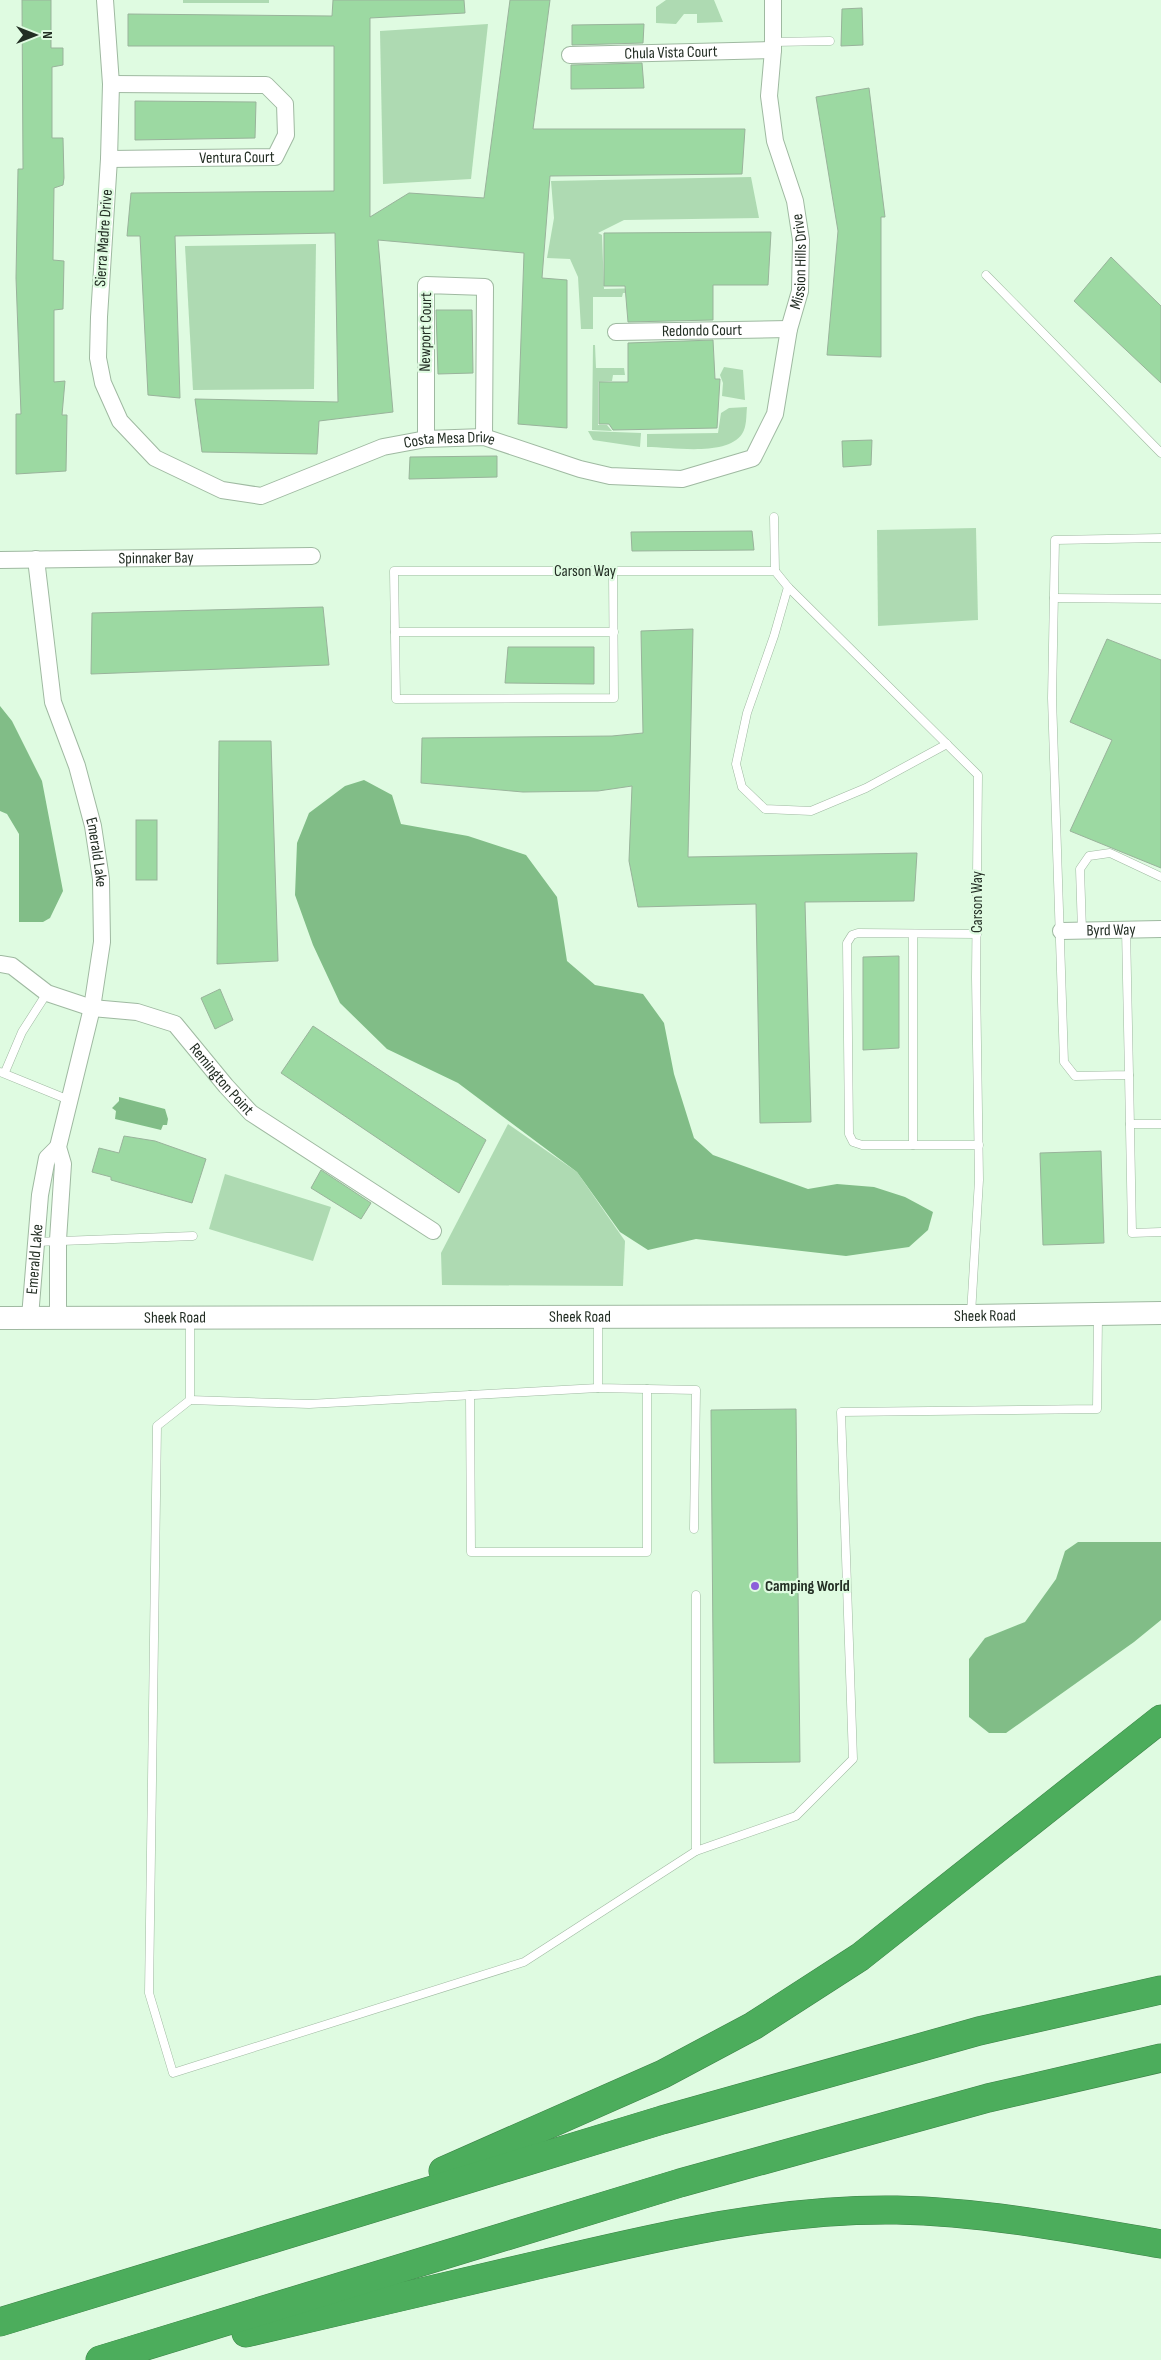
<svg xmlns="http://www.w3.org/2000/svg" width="1161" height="2360" font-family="'Sofia Sans Condensed',sans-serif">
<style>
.green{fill:#aedab2}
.water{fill:#81bd87}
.building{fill:#9cd9a2;stroke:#99b39b}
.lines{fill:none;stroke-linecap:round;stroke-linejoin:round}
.lane-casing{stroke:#9fb9a1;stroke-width:9}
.street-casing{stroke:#9fb9a1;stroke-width:18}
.secondary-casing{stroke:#9fb9a1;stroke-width:24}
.highway-casing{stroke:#3e8148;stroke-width:29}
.lane{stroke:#fff;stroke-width:8}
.street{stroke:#fff;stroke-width:16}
.secondary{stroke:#fff;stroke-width:22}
.highway{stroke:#4cad5c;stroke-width:28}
.poi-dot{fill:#8c60da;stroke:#dffbe1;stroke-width:2}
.labels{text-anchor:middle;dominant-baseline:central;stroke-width:4.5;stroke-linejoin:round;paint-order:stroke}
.street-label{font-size:16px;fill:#232e24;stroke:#dffbe1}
.poi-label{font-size:16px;font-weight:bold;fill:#232e24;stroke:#dffbe1;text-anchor:start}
</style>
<rect width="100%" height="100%" fill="#dffbe1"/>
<g class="green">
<rect x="183" y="0" width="86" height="3"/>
<path d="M 666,0 L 714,0 L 723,22 L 697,23 L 697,14 L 684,14 L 676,24 L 656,23 L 656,7 Z"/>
<path d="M 488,24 L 471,179 L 383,184 L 380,31 Z"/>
<path d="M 751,177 L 759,218 L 624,220 L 598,233 L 602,235 L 604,289 L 644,288 L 644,293 L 623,293 L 622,297 L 593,297 L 593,329 L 581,329 L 578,277 L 570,259 L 547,258 L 554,218 L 551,181 Z"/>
<path d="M 316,244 L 314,389 L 193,390 L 185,246 Z"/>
<path d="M 593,345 L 595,345 L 596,368 L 624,368 L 625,375 L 613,375 L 612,381 L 598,382 L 598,425 L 607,425 L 612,431 L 592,430 Z"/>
<path d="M 724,367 L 743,370 L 745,400 L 722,396 L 723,383 L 720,375 Z"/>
<path d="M 747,407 C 746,416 747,426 742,434 C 726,457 672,447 647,447 L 647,434 L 718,433 L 721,413 L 729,408 Z"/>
<path d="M 588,431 L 641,433 L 640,447 L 593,440 Z"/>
<path d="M 976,528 L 978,620 L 878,626 L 877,530 Z"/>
<path d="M 508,1124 L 577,1172 L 625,1241 L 623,1286 L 442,1285 L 441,1253 Z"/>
<path d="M 225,1174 L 331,1207 L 313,1261 L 209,1229 Z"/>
</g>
<g class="water">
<path d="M 0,706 L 12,721 L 42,781 L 63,891 L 50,918 L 43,922 L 19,922 L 19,834 L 7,814 L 0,811 Z"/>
<path d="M 364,780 L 392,795 L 401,824 L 468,836 L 526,855 L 557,897 L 567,961 L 595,985 L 643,994 L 664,1023 L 674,1074 L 694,1138 L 713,1155 L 808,1189 L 837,1184 L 874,1187 L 905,1197 L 933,1212 L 928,1230 L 909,1247 L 846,1256 L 696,1239 L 648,1250 L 620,1232 L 577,1172 L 458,1083 L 387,1049 L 340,1003 L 313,945 L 295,895 L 297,843 L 309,813 L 345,786 Z"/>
<path d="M 119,1097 L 165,1109 L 168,1119 L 167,1125 L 163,1125 L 161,1130 L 115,1119 L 116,1111 L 112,1108 L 119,1101 Z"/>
<path d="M 1078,1542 L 1161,1542 L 1161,1620 L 1134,1642 L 1006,1733 L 989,1733 L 969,1717 L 969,1659 L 985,1638 L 1025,1622 L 1056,1579 L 1065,1551 Z"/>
</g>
<g class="building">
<path d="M 22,0 L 51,0 L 51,48 L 63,48 L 63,65 L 52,67 L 52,138 L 63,138 L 64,178 L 63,185 L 54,188 L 53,260 L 64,261 L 63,309 L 54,310 L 54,382 L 65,381 L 62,415 L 67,415 L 66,471 L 16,474 L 16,414 L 21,414 L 16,278 L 18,169 L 23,169 Z"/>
<path d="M 333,0 L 464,0 L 465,13 L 370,18 L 370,217 L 409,193 L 484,198 L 510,0 L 550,0 L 533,129 L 745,129 L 742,174 L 550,176 L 542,278 L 567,280 L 567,428 L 518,424 L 524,253 L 378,240 L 393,412 L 319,421 L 317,454 L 202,452 L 195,399 L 338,402 L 335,233 L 175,236 L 180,398 L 148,395 L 140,236 L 127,236 L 131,193 L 334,191 L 334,46 L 128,46 L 128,14 L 332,16 Z"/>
<path d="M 862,8 L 863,45 L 841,46 L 842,9 Z"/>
<path d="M 644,24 L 643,43 L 572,45 L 572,25 Z"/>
<path d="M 642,63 L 644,88 L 571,89 L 571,65 Z"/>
<path d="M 869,88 L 885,217 L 881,217 L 881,357 L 827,355 L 838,231 L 816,97 Z"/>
<path d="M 135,101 L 256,102 L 255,138 L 135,140 Z"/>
<path d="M 771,232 L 768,285 L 713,285 L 713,320 L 628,322 L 625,286 L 604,286 L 604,233 Z"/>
<path d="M 1111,257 L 1161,306 L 1161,383 L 1074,301 Z"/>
<path d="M 436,310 L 472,310 L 473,373 L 438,374 Z"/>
<path d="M 713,340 L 715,379 L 720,379 L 717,428 L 613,430 L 609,424 L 599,424 L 599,382 L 628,382 L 628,343 Z"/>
<path d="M 872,440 L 871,465 L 843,467 L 842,441 Z"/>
<path d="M 497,456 L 497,477 L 409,479 L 410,457 Z"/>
<path d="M 752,531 L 754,550 L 632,551 L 631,532 Z"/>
<path d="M 323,607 L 329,665 L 91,674 L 92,613 Z"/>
<path d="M 693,629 L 688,857 L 917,853 L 914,901 L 805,902 L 811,1122 L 760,1123 L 756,904 L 638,907 L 629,861 L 632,786 L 598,791 L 523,792 L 421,783 L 422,738 L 612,736 L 643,733 L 641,631 Z"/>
<path d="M 1107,639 L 1161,660 L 1161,868 L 1070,831 L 1112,740 L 1070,722 Z"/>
<path d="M 508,647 L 594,647 L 594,684 L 505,683 Z"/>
<path d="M 219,741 L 271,741 L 278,961 L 217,964 Z"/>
<rect x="136" y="820" width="21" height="60"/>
<path d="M 899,956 L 899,1048 L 863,1050 L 863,957 Z"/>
<path d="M 220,989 L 233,1020 L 215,1029 L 201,998 Z"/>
<path d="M 313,1026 L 486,1140 L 459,1193 L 281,1073 Z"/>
<path d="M 124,1136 L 155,1141 L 206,1159 L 192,1203 L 111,1180 L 111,1177 L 92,1172 L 99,1148 L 119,1153 Z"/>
<path d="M 1101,1151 L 1104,1243 L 1043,1245 L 1040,1153 Z"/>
<path d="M 321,1170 L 371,1203 L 361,1219 L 311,1188 Z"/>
<path d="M 796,1409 L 800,1762 L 714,1763 L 711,1410 Z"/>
</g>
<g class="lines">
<defs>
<g id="lane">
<path d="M 773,42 L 830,41"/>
<path d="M 986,275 L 1161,453"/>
<path d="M 774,517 L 775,571"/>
<path d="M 613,571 L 614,698 L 396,699 L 394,571 L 775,571 L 788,587 L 978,775 L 976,977 L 979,1180 L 971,1314"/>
<path d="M 788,587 L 774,636 L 747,713 L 736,764 L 742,787 L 765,809 L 811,811 L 866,788 L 947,744"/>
<path d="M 1054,598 L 1161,599"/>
<path d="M 395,632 L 614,632"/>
<path d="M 1126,929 L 1129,1075 L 1075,1076 L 1064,1062 L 1052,698 L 1055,540 L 1161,538"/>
<path d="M 1082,931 L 1080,869 L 1089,856 L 1110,853 L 1161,877"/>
<path d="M 913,934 L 913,1145"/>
<path d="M 977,934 L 858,933 L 852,935 L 847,943 L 849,1134 L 853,1142 L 862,1145 L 979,1145"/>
<path d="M 0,1072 L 69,1100"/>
<path d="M 5,1072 L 22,1032 L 47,993"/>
<path d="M 1129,1075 L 1132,1233 L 1161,1232"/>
<path d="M 1130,1124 L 1161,1124"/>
<path d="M 35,1242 L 193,1236"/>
<path d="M 598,1319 L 598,1388 L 696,1390 L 694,1529"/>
<path d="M 190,1320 L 190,1400 L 157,1426 L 149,1993 L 173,2073 L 524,1962 L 696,1851"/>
<path d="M 470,1395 L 471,1552 L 647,1552 L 647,1389"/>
<path d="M 190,1400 L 309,1404 L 598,1388"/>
<path d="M 696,1595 L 696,1851 L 796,1816 L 853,1759 L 841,1412 L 1097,1409 L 1098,1316"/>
</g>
<g id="street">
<path id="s1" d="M 105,0 L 111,84 L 109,159 L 99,317 L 98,358 L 103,383 L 120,421 L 155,458 L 222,490 L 261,496 L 383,447 L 426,439 L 484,437 L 580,469 L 610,476 L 682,479 L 753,458 L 775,414 L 789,329 L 800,291 L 801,240 L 795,201 L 775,141 L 769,96 L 773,50 L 773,0"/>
<path id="s2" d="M 570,55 L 773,50"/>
<path id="s3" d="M 109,159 L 275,157 L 286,135 L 285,104 L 266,85 L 111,84"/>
<path id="s4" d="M 616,332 L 789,329"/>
<path d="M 426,439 L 426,285 L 485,287 L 484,437"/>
<path id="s5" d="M 36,559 L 53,702 L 77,766 L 93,826 L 101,879 L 102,942 L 92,1008 L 58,1147 L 63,1164 L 58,1240 L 58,1317"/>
<path id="s6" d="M 0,560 L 312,556"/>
<path id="s7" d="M 1061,931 L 1161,929"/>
<path id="s8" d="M 0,964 L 12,966 L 47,993 L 92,1008 L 137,1012 L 175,1024 L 226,1086 L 251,1113 L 433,1231"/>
<path id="s9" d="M 30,1317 L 40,1195 L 47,1158 L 58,1147"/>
</g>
<g id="secondary">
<path id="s10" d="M 0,1318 L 971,1316 L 1161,1313"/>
</g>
<g id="highway">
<path d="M 443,2171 L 663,2074 L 753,2026 L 860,1957 L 1161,1719"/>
<path d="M 0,2322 L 662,2120 L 979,2031 L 1161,1990"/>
<path d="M 246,2333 C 346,2310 446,2286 546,2263 C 661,2236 778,2208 897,2210 C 986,2212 1074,2229 1161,2244"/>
<path d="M 100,2360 L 680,2183 L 988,2098 L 1161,2058"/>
</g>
</defs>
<use href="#lane" class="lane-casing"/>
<use href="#street" class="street-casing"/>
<use href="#secondary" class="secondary-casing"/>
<use href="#highway" class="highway-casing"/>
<use href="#lane" class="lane"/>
<use href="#street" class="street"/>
<use href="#secondary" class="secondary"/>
<use href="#highway" class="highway"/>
</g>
<circle class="poi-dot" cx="755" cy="1586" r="5"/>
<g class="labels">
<g class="street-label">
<text stroke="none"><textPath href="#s2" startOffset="101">Chula Vista Court</textPath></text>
<text stroke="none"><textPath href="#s3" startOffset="128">Ventura Court</textPath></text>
<text transform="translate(104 238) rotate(-86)">Sierra Madre Drive</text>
<text stroke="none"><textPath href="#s1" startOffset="1306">Mission Hills Drive</textPath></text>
<text stroke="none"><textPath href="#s4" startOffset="86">Redondo Court</textPath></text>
<text transform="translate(426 332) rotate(-89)">Newport Court</text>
<text stroke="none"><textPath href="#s1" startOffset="789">Costa Mesa Drive</textPath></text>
<text stroke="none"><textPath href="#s6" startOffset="156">Spinnaker Bay</textPath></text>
<text x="585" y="571">Carson Way</text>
<text stroke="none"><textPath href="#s5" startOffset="301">Emerald Lake</textPath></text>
<text transform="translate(977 902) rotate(-90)">Carson Way</text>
<text stroke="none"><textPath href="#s7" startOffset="50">Byrd Way</textPath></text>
<text stroke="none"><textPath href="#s8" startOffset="261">Remington Point</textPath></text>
<text stroke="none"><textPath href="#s9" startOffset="58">Emerald Lake</textPath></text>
<text stroke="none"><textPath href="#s10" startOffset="985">Sheek Road</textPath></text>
<text stroke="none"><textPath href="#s10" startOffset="175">Sheek Road</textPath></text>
<text stroke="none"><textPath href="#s10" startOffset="580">Sheek Road</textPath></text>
</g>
<g class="poi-label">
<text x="765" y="1586">Camping World</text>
</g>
</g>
<g transform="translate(35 35) rotate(90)" stroke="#dffbe1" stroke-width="4" paint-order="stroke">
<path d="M0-4L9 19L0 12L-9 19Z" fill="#232e24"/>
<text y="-8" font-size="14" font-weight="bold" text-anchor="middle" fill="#232e24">N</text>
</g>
</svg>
